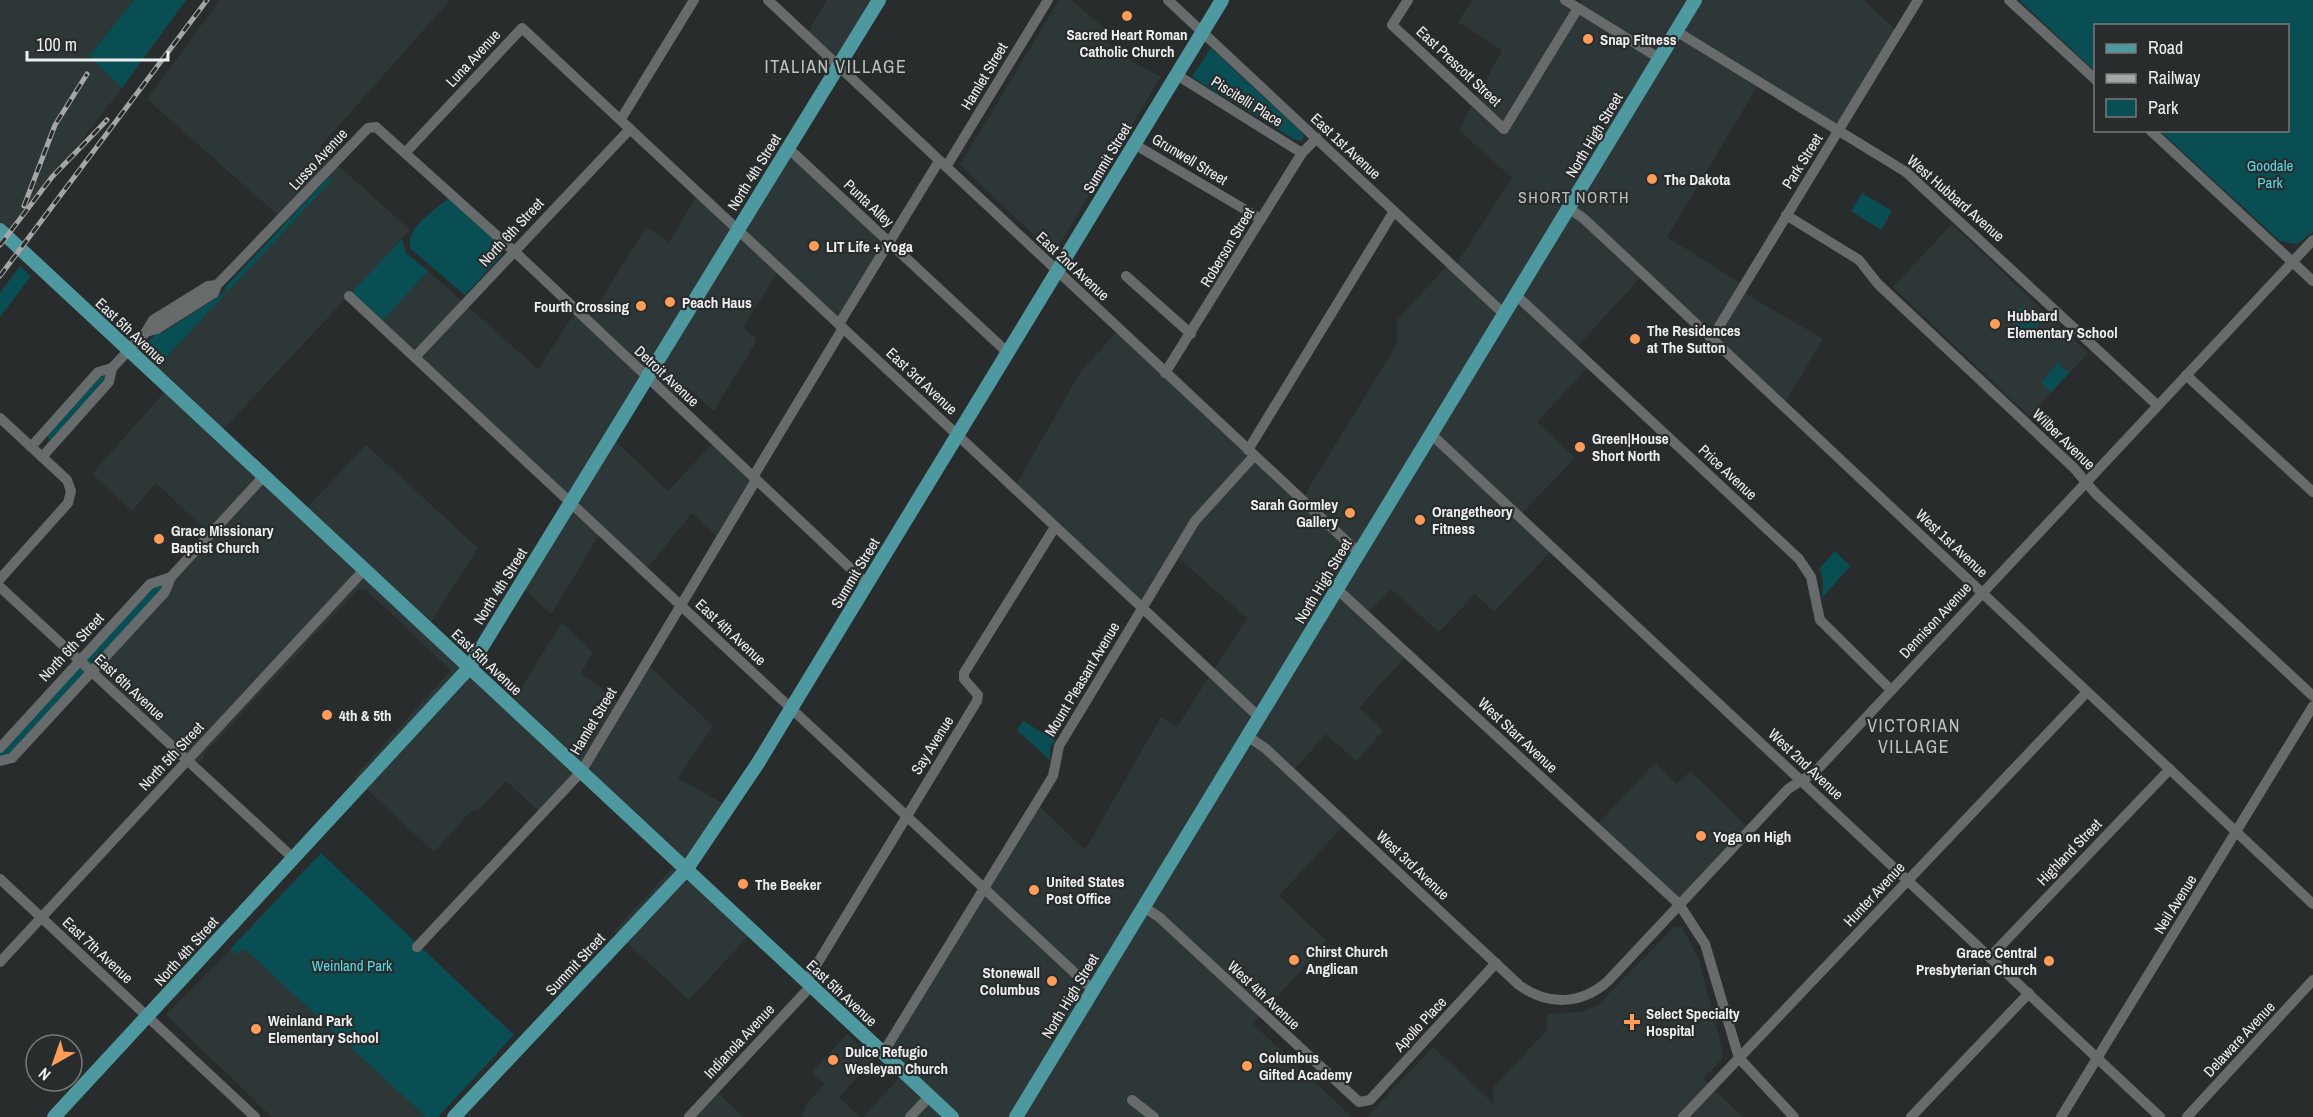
<svg xmlns="http://www.w3.org/2000/svg" width="2313" height="1117" font-family="'Archivo Narrow',sans-serif">
<style>
.built{fill:#2d3738}
.green{fill:#094e53}
.lines{fill:none;stroke-linecap:round;stroke-linejoin:round}
.minor{stroke:#686b6b;stroke-width:10}
.major{stroke:#4e99a0;stroke-width:14}
.rail-casing{stroke:#a5a6a7;stroke-width:5}
.rail{stroke:#292c2c;stroke-width:3;stroke-dasharray:9;stroke-linecap:butt}
.poi-dot{fill:#fe9c58;stroke:#292c2c;stroke-width:2}
.labels{text-anchor:middle;dominant-baseline:central;stroke-width:4.5;stroke-linejoin:round;paint-order:stroke}
.poi-label{font-size:15px;font-weight:bold;fill:#eeeff0;stroke:#292c2c;text-anchor:start}
.street-label{font-size:15px;fill:#eeeff0;stroke:#292c2c}
.park-label{font-size:15px;fill:#5adae6;stroke:#292c2c}
.neighbourhood-label{font-size:16px;letter-spacing:1.5px;fill:#bdc1c1;stroke:#292c2c}
.quarter-label{font-size:18px;letter-spacing:1.5px;fill:#bdc1c1;stroke:#292c2c}
</style>
<rect width="100%" height="100%" fill="#292c2c"/>
<g class="built">
<path d="M 0,0 L 134,0 L 89,56 L 122,88 L 0,246 Z"/>
<path d="M 220,0 L 450,0 L 319,148 L 410,230 L 218,435 L 302,513 L 366,445 L 478,548 L 427,628 L 510,705 L 562,623 L 593,653 L 581,673 L 621,704 L 645,662 L 713,726 L 678,778 L 729,807 L 687,872 L 752,932 L 689,1000 L 614,931 L 678,862 L 582,775 L 544,816 L 506,781 L 478,810 L 471,811 L 434,852 L 354,777 L 451,670 L 365,589 L 358,589 L 205,753 L 201,762 L 185,761 L 85,668 L 210,534 L 156,483 L 132,511 L 92,474 L 168,388 L 147,368 L 288,224 L 147,99 Z"/>
<path d="M 827,0 L 880,0 L 838,66 L 806,36 Z"/>
<path d="M 1059,0 L 1071,0 L 1104,28 L 1099,34 L 1124,57 L 1161,77 L 1056,250 L 1052,252 L 960,165 Z"/>
<path d="M 1472,0 L 1565,0 L 1578,8 L 1582,0 L 1864,0 L 1899,33 L 1840,133 L 1758,85 L 1667,237 L 1746,287 L 1743,292 L 1823,339 L 1783,406 L 1643,275 L 1574,350 L 1590,365 L 1537,422 L 1575,458 L 1519,516 L 1554,548 L 1494,612 L 1475,594 L 1439,632 L 1391,589 L 1365,616 L 1408,654 L 1359,708 L 1383,731 L 1356,761 L 1326,734 L 1290,774 L 1345,824 L 1279,896 L 1327,941 L 1253,1024 L 1352,1117 L 863,1117 L 901,1076 L 885,1058 L 1037,804 L 1085,850 L 1161,717 L 1177,727 L 1247,618 L 1175,555 L 1139,609 L 1014,488 L 1080,373 L 1117,331 L 1301,501 L 1397,344 L 1397,320 L 1447,266 L 1457,263 L 1512,178 L 1459,130 L 1502,50 L 1458,22 Z"/>
<path d="M 787,147 L 889,244 L 838,326 L 779,270 L 743,327 L 757,340 L 714,411 L 687,387 L 672,402 L 648,380 L 613,439 L 668,491 L 713,443 L 755,481 L 720,539 L 692,513 L 645,571 L 601,532 L 551,614 L 523,588 L 571,503 L 383,320 L 428,271 L 538,369 L 576,311 L 588,321 L 646,227 L 669,242 L 699,193 L 737,228 Z"/>
<path d="M 1952,224 L 2088,353 L 2029,416 L 1893,287 Z"/>
<path d="M 1655,763 L 1677,784 L 1690,771 L 1749,828 L 1675,905 L 1594,828 Z"/>
<path d="M 1674,927 L 1682,927 L 1699,959 L 1722,1049 L 1723,1058 L 1703,1079 L 1743,1117 L 1367,1117 L 1433,1047 L 1494,1104 L 1493,1088 L 1547,1030 L 1547,1014 L 1581,1012 L 1597,1006 Z"/>
<path d="M 239,941 L 426,1117 L 272,1117 L 166,1015 Z"/>
<path d="M 847,1034 L 874,1059 L 839,1097 L 860,1117 L 802,1117 L 807,1103 L 825,1084 L 812,1072 Z"/>
<path d="M 715,1090 L 743,1117 L 690,1117 Z"/>
</g>
<g class="green">
<path d="M 134,0 L 186,0 L 122,88 L 89,56 Z"/>
<path d="M 2019,0 L 2313,0 L 2313,232 L 2297,244 L 2280,241 L 2160,131 L 2288,130 L 2288,26 L 2096,26 L 2095,71 Z"/>
<path d="M 1211,48 L 1300,131 L 1304,137 L 1302,141 L 1294,139 L 1192,77 Z"/>
<path d="M 329,177 L 332,180 L 160,364 L 144,349 L 144,346 L 157,333 L 162,333 L 227,291 L 225,287 Z"/>
<path d="M 1862,193 L 1892,211 L 1881,230 L 1851,211 Z"/>
<path d="M 449,198 L 501,246 L 502,255 L 465,295 L 411,249 C 403,229 435,210 449,198 Z"/>
<path d="M 402,239 L 406,253 L 428,271 L 383,320 L 352,292 Z"/>
<path d="M 20,266 L 31,276 L 0,317 L 0,293 Z"/>
<path d="M 2022,306 L 2040,323 L 2029,335 L 2008,320 Z"/>
<path d="M 2058,363 L 2069,373 L 2051,392 L 2041,382 Z"/>
<path d="M 105,376 L 106,378 L 51,440 L 48,439 L 48,435 L 100,377 Z"/>
<path d="M 1835,551 L 1850,566 L 1822,598 L 1823,581 L 1820,568 Z"/>
<path d="M 150,584 L 168,585 L 12,758 L 0,761 L 0,748 Z"/>
<path d="M 1023,721 L 1055,740 L 1050,748 L 1050,760 L 1017,730 Z"/>
<path d="M 321,853 L 514,1035 L 438,1117 L 426,1117 L 245,949 L 237,954 L 231,951 L 232,947 Z"/>
</g>
<g class="lines">
<g class="minor">
<path d="M 768,0 L 1359,553"/>
<path d="M 1168,0 L 1504,314"/>
<path d="M 1408,0 L 1392,25 L 1504,129 L 1578,8"/>
<path d="M 1565,0 L 1659,58"/>
<path d="M 2009,0 L 2096,80"/>
<path d="M 1676,31 L 1906,172 L 2157,405"/>
<path d="M 1177,75 L 1302,153"/>
<path d="M 621,119 L 694,0"/>
<path d="M 2150,130 L 2313,281"/>
<path d="M 1134,144 L 1261,219"/>
<path d="M 788,148 L 1008,353"/>
<path d="M 406,152 L 522,28 L 1259,717"/>
<path d="M 946,167 L 1048,0"/>
<path d="M 1568,208 L 1583,218 L 1642,273 L 2313,904"/>
<path d="M 1786,215 L 1859,260 L 1878,284 L 2074,468 L 2096,494 L 2313,696"/>
<path d="M 1126,276 L 1191,334"/>
<path d="M 1516,295 L 1799,559 L 1811,577 L 1820,620 L 1891,690"/>
<path d="M 349,296 L 1093,990"/>
<path d="M 839,324 L 939,161"/>
<path d="M 146,332 L 157,329 L 214,293 L 217,285 L 368,128 L 376,127 L 514,251 L 867,584"/>
<path d="M 1712,338 L 1918,0"/>
<path d="M 415,357 L 630,129"/>
<path d="M 1165,373 L 1302,153 L 1317,138"/>
<path d="M 2186,375 L 2313,492"/>
<path d="M 0,418 L 67,480 L 71,491 L 68,503 L 0,579"/>
<path d="M 1431,434 L 2160,1117"/>
<path d="M 31,447 L 98,372 L 112,368 L 146,332 L 153,320 L 208,286 L 217,285"/>
<path d="M 1248,450 L 1394,211"/>
<path d="M 42,457 L 109,382 L 112,368"/>
<path d="M 753,477 L 843,328"/>
<path d="M 0,587 L 293,858"/>
<path d="M 1337,589 L 1679,904 L 1705,944 L 1739,1058 L 1794,1117"/>
<path d="M 1247,736 L 1265,748 L 1519,985 C 1548,1006 1581,1005 1608,981 L 1788,789 L 1815,772 L 2313,240"/>
<path d="M 0,748 L 150,584 L 171,577"/>
<path d="M 0,761 L 12,758 L 165,592 L 171,577 L 264,476"/>
<path d="M 0,879 L 255,1117"/>
<path d="M 1144,907 L 1159,917 L 1359,1102 L 1370,1100 L 1496,963"/>
<path d="M 417,947 L 581,772 L 756,480"/>
<path d="M 1990,957 L 2170,769"/>
<path d="M 0,962 L 364,570"/>
<path d="M 806,982 L 977,701 L 978,695 L 964,679 L 964,673 L 1055,527"/>
<path d="M 883,1053 L 1053,776 L 1059,746 L 1195,521 L 1254,456"/>
<path d="M 1132,1100 L 1154,1117"/>
<path d="M 689,1117 L 811,986"/>
<path d="M 910,1117 L 930,1096"/>
<path d="M 1683,1117 L 2087,692"/>
<path d="M 1911,1117 L 2029,993"/>
<path d="M 2061,1117 L 2313,706"/>
<path d="M 2187,1117 L 2313,980"/>
</g>
<g class="major">
<path d="M 0,230 L 952,1117"/>
<path d="M 54,1117 L 469,668 L 879,0"/>
<path d="M 454,1117 L 686,870 L 758,763 L 1222,0"/>
<path d="M 1016,1117 L 1695,0"/>
</g>
<defs>
<g id="rail">
<path d="M 24,206 L 55,125 L 87,74"/>
<path d="M 0,245 L 52,177 L 107,120"/>
<path d="M 0,276 L 207,0"/>
</g>
</defs>
<use href="#rail" class="rail-casing"/>
<use href="#rail" class="rail"/>
</g>
<g class="poi-dot">
<circle cx="1127" cy="16" r="6"/>
<circle cx="1588" cy="39" r="6"/>
<circle cx="1652" cy="179" r="6"/>
<circle cx="814" cy="246" r="6"/>
<circle cx="670" cy="302" r="6"/>
<circle cx="641" cy="306" r="6"/>
<circle cx="1995" cy="324" r="6"/>
<circle cx="1635" cy="339" r="6"/>
<circle cx="1580" cy="447" r="6"/>
<circle cx="1350" cy="513" r="6"/>
<circle cx="1420" cy="520" r="6"/>
<circle cx="159" cy="539" r="6"/>
<circle cx="327" cy="715" r="6"/>
<circle cx="1701" cy="836" r="6"/>
<circle cx="743" cy="884" r="6"/>
<circle cx="1034" cy="890" r="6"/>
<circle cx="1294" cy="960" r="6"/>
<circle cx="2049" cy="961" r="6"/>
<circle cx="1052" cy="981" r="6"/>
<path d="M1629 1013h6v6h6v6h-6v6h-6v-6h-6v-6h6z"/>
<circle cx="256" cy="1029" r="6"/>
<circle cx="833" cy="1060" r="6"/>
<circle cx="1247" cy="1066" r="6"/>
</g>
<g class="labels">
<g class="poi-label">
<text x="1127" y="34" text-anchor="middle">Sacred Heart Roman<tspan x="1127" dy="17">Catholic Church</tspan></text>
<text x="1600" y="39">Snap Fitness</text>
<text x="1664" y="179">The Dakota</text>
<text x="826" y="246">LIT Life + Yoga</text>
<text x="682" y="302">Peach Haus</text>
<text x="629" y="306" text-anchor="end">Fourth Crossing</text>
<text x="2007" y="315">Hubbard<tspan x="2007" dy="17">Elementary School</tspan></text>
<text x="1647" y="330">The Residences<tspan x="1647" dy="17">at The Sutton</tspan></text>
<text x="1592" y="438">Green|House<tspan x="1592" dy="17">Short North</tspan></text>
<text x="1338" y="504" text-anchor="end">Sarah Gormley<tspan x="1338" dy="17">Gallery</tspan></text>
<text x="1432" y="511">Orangetheory<tspan x="1432" dy="17">Fitness</tspan></text>
<text x="171" y="530">Grace Missionary<tspan x="171" dy="17">Baptist Church</tspan></text>
<text x="339" y="715">4th &amp; 5th</text>
<text x="1713" y="836">Yoga on High</text>
<text x="1046" y="881">United States<tspan x="1046" dy="17">Post Office</tspan></text>
<text x="755" y="884">The Beeker</text>
<text x="1306" y="951">Chirst Church<tspan x="1306" dy="17">Anglican</tspan></text>
<text x="2037" y="952" text-anchor="end">Grace Central<tspan x="2037" dy="17">Presbyterian Church</tspan></text>
<text x="1040" y="972" text-anchor="end">Stonewall<tspan x="1040" dy="17">Columbus</tspan></text>
<text x="1646" y="1013">Select Specialty<tspan x="1646" dy="17">Hospital</tspan></text>
<text x="268" y="1020">Weinland Park<tspan x="268" dy="17">Elementary School</tspan></text>
<text x="845" y="1051">Dulce Refugio<tspan x="845" dy="17">Wesleyan Church</tspan></text>
<text x="1259" y="1057">Columbus<tspan x="1259" dy="17">Gifted Academy</tspan></text>
</g>
<g class="street-label">
<text transform="translate(473 58) rotate(-47)">Luna Avenue</text>
<text transform="translate(1459 66) rotate(43)">East Prescott Street</text>
<text transform="translate(984 76) rotate(-59)">Hamlet Street</text>
<text transform="translate(1247 101) rotate(32)">Piscitelli Place</text>
<text transform="translate(1594 135) rotate(-59)">North High Street</text>
<text transform="translate(1346 146) rotate(43)">East 1st Avenue</text>
<text transform="translate(1107 158) rotate(-59)">Summit Street</text>
<text transform="translate(318 159) rotate(-47)">Lusso Avenue</text>
<text transform="translate(1190 159) rotate(31)">Grunwell Street</text>
<text transform="translate(1802 161) rotate(-58)">Park Street</text>
<text transform="translate(754 172) rotate(-58)">North 4th Street</text>
<text transform="translate(1956 198) rotate(41)">West Hubbard Avenue</text>
<text transform="translate(869 203) rotate(43)">Punta Alley</text>
<text transform="translate(511 232) rotate(-47)">North 6th Street</text>
<text transform="translate(1227 247) rotate(-59)">Roberson Street</text>
<text transform="translate(1073 266) rotate(43)">East 2nd Avenue</text>
<text transform="translate(131 331) rotate(43)">East 5th Avenue</text>
<text transform="translate(667 376) rotate(43)">Detroit Avenue</text>
<text transform="translate(922 381) rotate(43)">East 3rd Avenue</text>
<text transform="translate(2064 439) rotate(44)">Wilber Avenue</text>
<text transform="translate(1728 472) rotate(43)">Price Avenue</text>
<text transform="translate(1952 543) rotate(43)">West 1st Avenue</text>
<text transform="translate(855 573) rotate(-59)">Summit Street</text>
<text transform="translate(1323 581) rotate(-59)">North High Street</text>
<text transform="translate(500 586) rotate(-58)">North 4th Street</text>
<text transform="translate(1935 620) rotate(-47)">Dennison Avenue</text>
<text transform="translate(731 632) rotate(43)">East 4th Avenue</text>
<text transform="translate(71 647) rotate(-47)">North 6th Street</text>
<text transform="translate(487 662) rotate(43)">East 5th Avenue</text>
<text transform="translate(1082 679) rotate(-59)">Mount Pleasant Avenue</text>
<text transform="translate(130 687) rotate(43)">East 6th Avenue</text>
<text transform="translate(593 721) rotate(-59)">Hamlet Street</text>
<text transform="translate(1518 735) rotate(43)">West Starr Avenue</text>
<text transform="translate(932 745) rotate(-58)">Say Avenue</text>
<text transform="translate(171 756) rotate(-47)">North 5th Street</text>
<text transform="translate(1806 764) rotate(43)">West 2nd Avenue</text>
<text transform="translate(2069 852) rotate(-46)">Highland Street</text>
<text transform="translate(1413 865) rotate(43)">West 3rd Avenue</text>
<text transform="translate(1874 894) rotate(-47)">Hunter Avenue</text>
<text transform="translate(2175 904) rotate(-58)">Neil Avenue</text>
<text transform="translate(98 950) rotate(43)">East 7th Avenue</text>
<text transform="translate(186 951) rotate(-48)">North 4th Street</text>
<text transform="translate(575 964) rotate(-47)">Summit Street</text>
<text transform="translate(842 993) rotate(43)">East 5th Avenue</text>
<text transform="translate(1264 995) rotate(43)">West 4th Avenue</text>
<text transform="translate(1070 996) rotate(-59)">North High Street</text>
<text transform="translate(1420 1024) rotate(-47)">Apollo Place</text>
<text transform="translate(2239 1039) rotate(-47)">Delaware Avenue</text>
<text transform="translate(739 1041) rotate(-47)">Indianola Avenue</text>
</g>
<g class="park-label">
<text x="2270" y="165">Goodale<tspan x="2270" dy="17">Park</tspan></text>
<text x="352" y="965">Weinland Park</text>
</g>
<g class="neighbourhood-label">
<text x="1574" y="197">SHORT NORTH</text>
</g>
<g class="quarter-label">
<text x="836" y="66">ITALIAN VILLAGE</text>
<text x="1914" y="725">VICTORIAN<tspan x="1914" dy="21">VILLAGE</tspan></text>
</g>
</g>
<rect x="2094" y="24" width="195" height="108" fill="#292c2c" stroke="#787a7a" stroke-width="1.5"/>
<rect x="2106" y="44" width="30" height="9" fill="#4e99a0" stroke="#787a7a" stroke-width="1.5"/>
<text x="2148" y="54" font-size="18" fill="#eeeff0">Road</text>
<rect x="2106" y="74" width="30" height="9" fill="#a5a6a7" stroke="#787a7a" stroke-width="1.5"/>
<text x="2148" y="84" font-size="18" fill="#eeeff0">Railway</text>
<rect x="2106" y="99" width="30" height="18" fill="#094e53" stroke="#787a7a" stroke-width="1.5"/>
<text x="2148" y="114" font-size="18" fill="#eeeff0">Park</text>
<g transform="translate(54 1063) rotate(220)"><circle r="28" fill="#292c2c" stroke="#787a7a" stroke-width="1.5"/>
<path d="M0-4.5L10 22L0 15L-10 22Z" fill="#fe9c58"/>
<text y="-9" font-size="16" font-weight="bold" text-anchor="middle" fill="#eeeff0">N</text>
</g>
<path d="M27 51v9h141v-9" fill="none" stroke="#eeeff0" stroke-width="3"/>
<text x="36" y="51" font-size="18" fill="#eeeff0" stroke="#292c2c" stroke-width="4.5" paint-order="stroke">100 m</text>
</svg>
